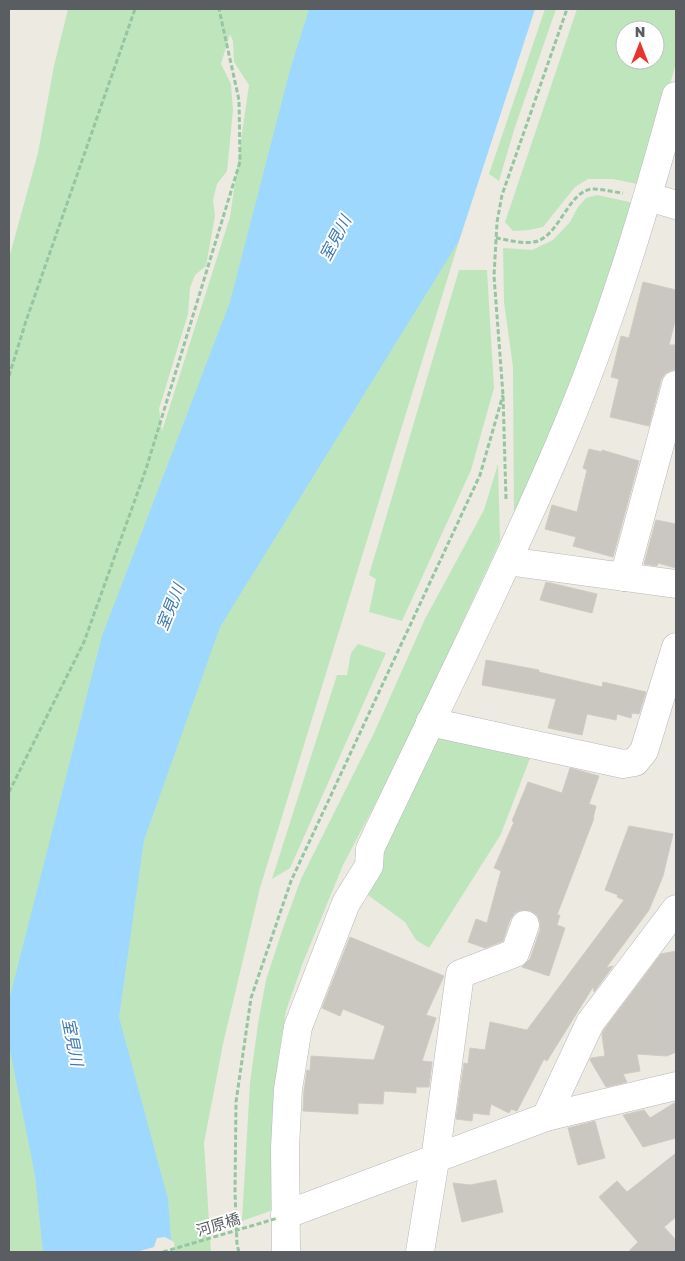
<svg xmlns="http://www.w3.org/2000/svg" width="685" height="1261" font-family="'Golos Text','Noto Sans JP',sans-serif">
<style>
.green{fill:#bfe5bd;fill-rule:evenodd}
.water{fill:#9fd8fe}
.pier{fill:#edeae1}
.building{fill:#cac6c0;stroke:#d1cbc0}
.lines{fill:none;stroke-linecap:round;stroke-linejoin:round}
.minor-casing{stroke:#b4b8bc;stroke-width:29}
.path{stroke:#96c5a2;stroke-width:3;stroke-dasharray:5 2.5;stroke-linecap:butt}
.minor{stroke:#fff;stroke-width:28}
.path-bridge{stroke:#96c5a2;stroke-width:3;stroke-dasharray:5 2.5;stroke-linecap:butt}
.labels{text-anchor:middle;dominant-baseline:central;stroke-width:4;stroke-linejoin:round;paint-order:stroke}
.street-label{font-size:15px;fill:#5a5e62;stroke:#fff}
.water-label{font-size:16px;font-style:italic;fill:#3d79b0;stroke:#fff}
</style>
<rect width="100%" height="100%" fill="#edeae1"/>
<g class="green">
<path d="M 68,9 L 326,9 L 244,306 L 56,1252 L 9,1252 L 9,258 L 38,153 L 54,66 ZM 230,34 L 233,41 L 234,62 L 249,85 L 230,217 L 162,431 L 159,409 L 188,314 L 190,288 L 195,275 L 206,266 L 215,216 L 213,200 L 217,184 L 227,171 L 233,110 L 231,84 L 221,64 Z"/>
<path d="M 545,9 L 556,9 L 514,130 L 499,181 L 489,174 Z"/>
<path d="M 577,9 L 676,9 L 676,63 L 642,185 L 613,179 L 588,179 L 575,187 L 543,227 L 529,230 L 513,231 L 505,222 ZM 625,30 L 655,30 L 655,60 L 625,60 Z"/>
<path d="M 597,195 L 634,203 L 601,325 L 514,514 L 513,367 L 504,302 L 503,248 L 532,250 L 553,240 L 570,222 L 578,207 L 586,198 Z"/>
<path d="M 459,241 L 260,888 L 223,1044 L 204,1143 L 211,1252 L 164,1252 L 108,1019 L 131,845 L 208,621 L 360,373 Z"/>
<path d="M 459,270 L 487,270 L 494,388 L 471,470 L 402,621 L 369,612 L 376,579 L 369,575 Z"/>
<path d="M 498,464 L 500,541 L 399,759 L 343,865 L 302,965 L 286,1011 L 279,1053 L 274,1092 L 276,1209 L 242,1221 L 250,1083 L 258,1024 L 266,980 L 283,928 L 301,879 L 374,733 L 425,619 L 484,510 Z"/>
<path d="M 358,644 L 386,653 L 290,868 L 272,879 L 337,675 L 347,675 L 351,653 Z"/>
<path d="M 437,729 L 530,758 L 501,834 L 429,948 L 416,940 L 405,922 L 361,890 Z"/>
</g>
<path class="water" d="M 309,9 L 535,9 L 459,241 L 220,627 L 144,840 L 119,1017 L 168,1199 L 172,1252 L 43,1252 L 35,1175 L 9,1045 L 9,1000 L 102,636 L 230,302 L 290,70 Z"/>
<path class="pier" d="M 165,1237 L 174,1242 L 175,1252 L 136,1252 L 154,1247 L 157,1238 Z"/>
<g class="building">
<path d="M 643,282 L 676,290 L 676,317 L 669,345 L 676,345 L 676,370 L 672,370 L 665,374 L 661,380 L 649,426 L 610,417 L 619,379 L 611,377 L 621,336 L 629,338 Z"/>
<path d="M 589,449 L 602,452 L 602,450 L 639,461 L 613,557 L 573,546 L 576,537 L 545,529 L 552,505 L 577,512 L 587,470 L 583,468 Z"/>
<path d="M 656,520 L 676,524 L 676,568 L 658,563 L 657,566 L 644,564 Z"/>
<path d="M 546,582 L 597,594 L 592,613 L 540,600 Z"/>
<path d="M 486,660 L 539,670 L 539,672 L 602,687 L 603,682 L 646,692 L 639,714 L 632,713 L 631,718 L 617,714 L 616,720 L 587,714 L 582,735 L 548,728 L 556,699 L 482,685 Z"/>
<path d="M 570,768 L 599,776 L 589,804 L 596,806 L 593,818 L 594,818 L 557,915 L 560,915 L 557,925 L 565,928 L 549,976 L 522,967 L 530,959 L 540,930 L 540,922 L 537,915 L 531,911 L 522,910 L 515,913 L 510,920 L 503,941 L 485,948 L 468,942 L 476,919 L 487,923 L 501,871 L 494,868 L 514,822 L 512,821 L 528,782 L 562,793 Z"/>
<path d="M 629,826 L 673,834 L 663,876 L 649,910 L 606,968 L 613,966 L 594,992 L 593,987 L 547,1061 L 544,1059 L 517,1111 L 511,1109 L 509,1113 L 491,1104 L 489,1115 L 473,1113 L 472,1121 L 456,1119 L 464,1063 L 468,1064 L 470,1048 L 485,1050 L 490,1022 L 527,1030 L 624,900 L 617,897 L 618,895 L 605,890 Z"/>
<path d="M 350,937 L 444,976 L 426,1015 L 436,1018 L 422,1061 L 432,1062 L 429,1087 L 416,1087 L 416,1093 L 384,1091 L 383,1104 L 358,1103 L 358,1114 L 303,1111 L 304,1091 L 307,1070 L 310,1071 L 311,1056 L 374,1060 L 385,1026 L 343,1009 L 340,1016 L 322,1008 Z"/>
<path d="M 676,951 L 676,1052 L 667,1056 L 637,1054 L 640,1071 L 623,1074 L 627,1082 L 606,1087 L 590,1060 L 591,1058 L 605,1056 L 602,1035 L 603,1031 L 661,954 Z"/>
<path d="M 676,1102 L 676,1138 L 643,1147 L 623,1115 L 644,1110 L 650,1118 Z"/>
<path d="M 595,1121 L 605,1158 L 578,1165 L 568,1128 Z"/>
<path d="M 676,1153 L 676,1217 L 664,1227 L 676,1240 L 676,1252 L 628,1252 L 638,1242 L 599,1197 L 617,1181 L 627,1192 Z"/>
<path d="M 496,1180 L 503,1212 L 462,1222 L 453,1183 L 470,1185 Z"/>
</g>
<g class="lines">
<defs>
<g id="minor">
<path d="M 649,197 L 676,205"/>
<path d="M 508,561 L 676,584"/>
<path d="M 624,577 L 676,385"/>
<path d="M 430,722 L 623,764 L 635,762 L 644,751 L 676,647"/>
<path d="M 546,1117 L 676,1086"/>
<path d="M 285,1215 L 546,1117 L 590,1023 L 676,909"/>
<path d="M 286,1252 L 285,1148 L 288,1089 L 298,1027 L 346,903 L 369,866 L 370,849 C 434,713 502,579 561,441 C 609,329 644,213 676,96"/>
<path d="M 420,1252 L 435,1160 L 460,974 L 515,953 L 525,925"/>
</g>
</defs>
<use href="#minor" class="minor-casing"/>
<g class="path">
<path d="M 496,238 C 508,240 526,245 538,241 C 561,232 569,190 593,189 C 603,189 613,192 623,193"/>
<path d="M 9,376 L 26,321 L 135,9"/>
<path d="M 506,499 L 503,395 L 494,276 L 497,222 L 502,195 L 567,9"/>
<path d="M 9,792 L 84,642 L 146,469 L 240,162 L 239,100 L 219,9"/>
<path d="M 239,1252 L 237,1245 L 235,1192 L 236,1102 L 251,998 L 291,881 L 480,475 L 503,395"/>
</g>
<use href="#minor" class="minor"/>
<path class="path-bridge" d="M 163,1252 L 278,1218"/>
</g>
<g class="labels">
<g class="street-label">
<text transform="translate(218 1224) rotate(-17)">河原橋</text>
</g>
<g class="water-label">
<text transform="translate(335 238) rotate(-62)">室見川</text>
<text transform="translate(170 607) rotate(-68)">室見川</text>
<text transform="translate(73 1042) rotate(79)">室見川</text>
</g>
</g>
<rect width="685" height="1261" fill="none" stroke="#5a5e62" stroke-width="20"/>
<g transform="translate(640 45)"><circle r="24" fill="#ffffff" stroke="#bdbfc0"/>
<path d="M0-4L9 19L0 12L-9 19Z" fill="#e8342c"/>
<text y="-8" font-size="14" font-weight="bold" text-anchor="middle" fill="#5a5e62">N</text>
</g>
</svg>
